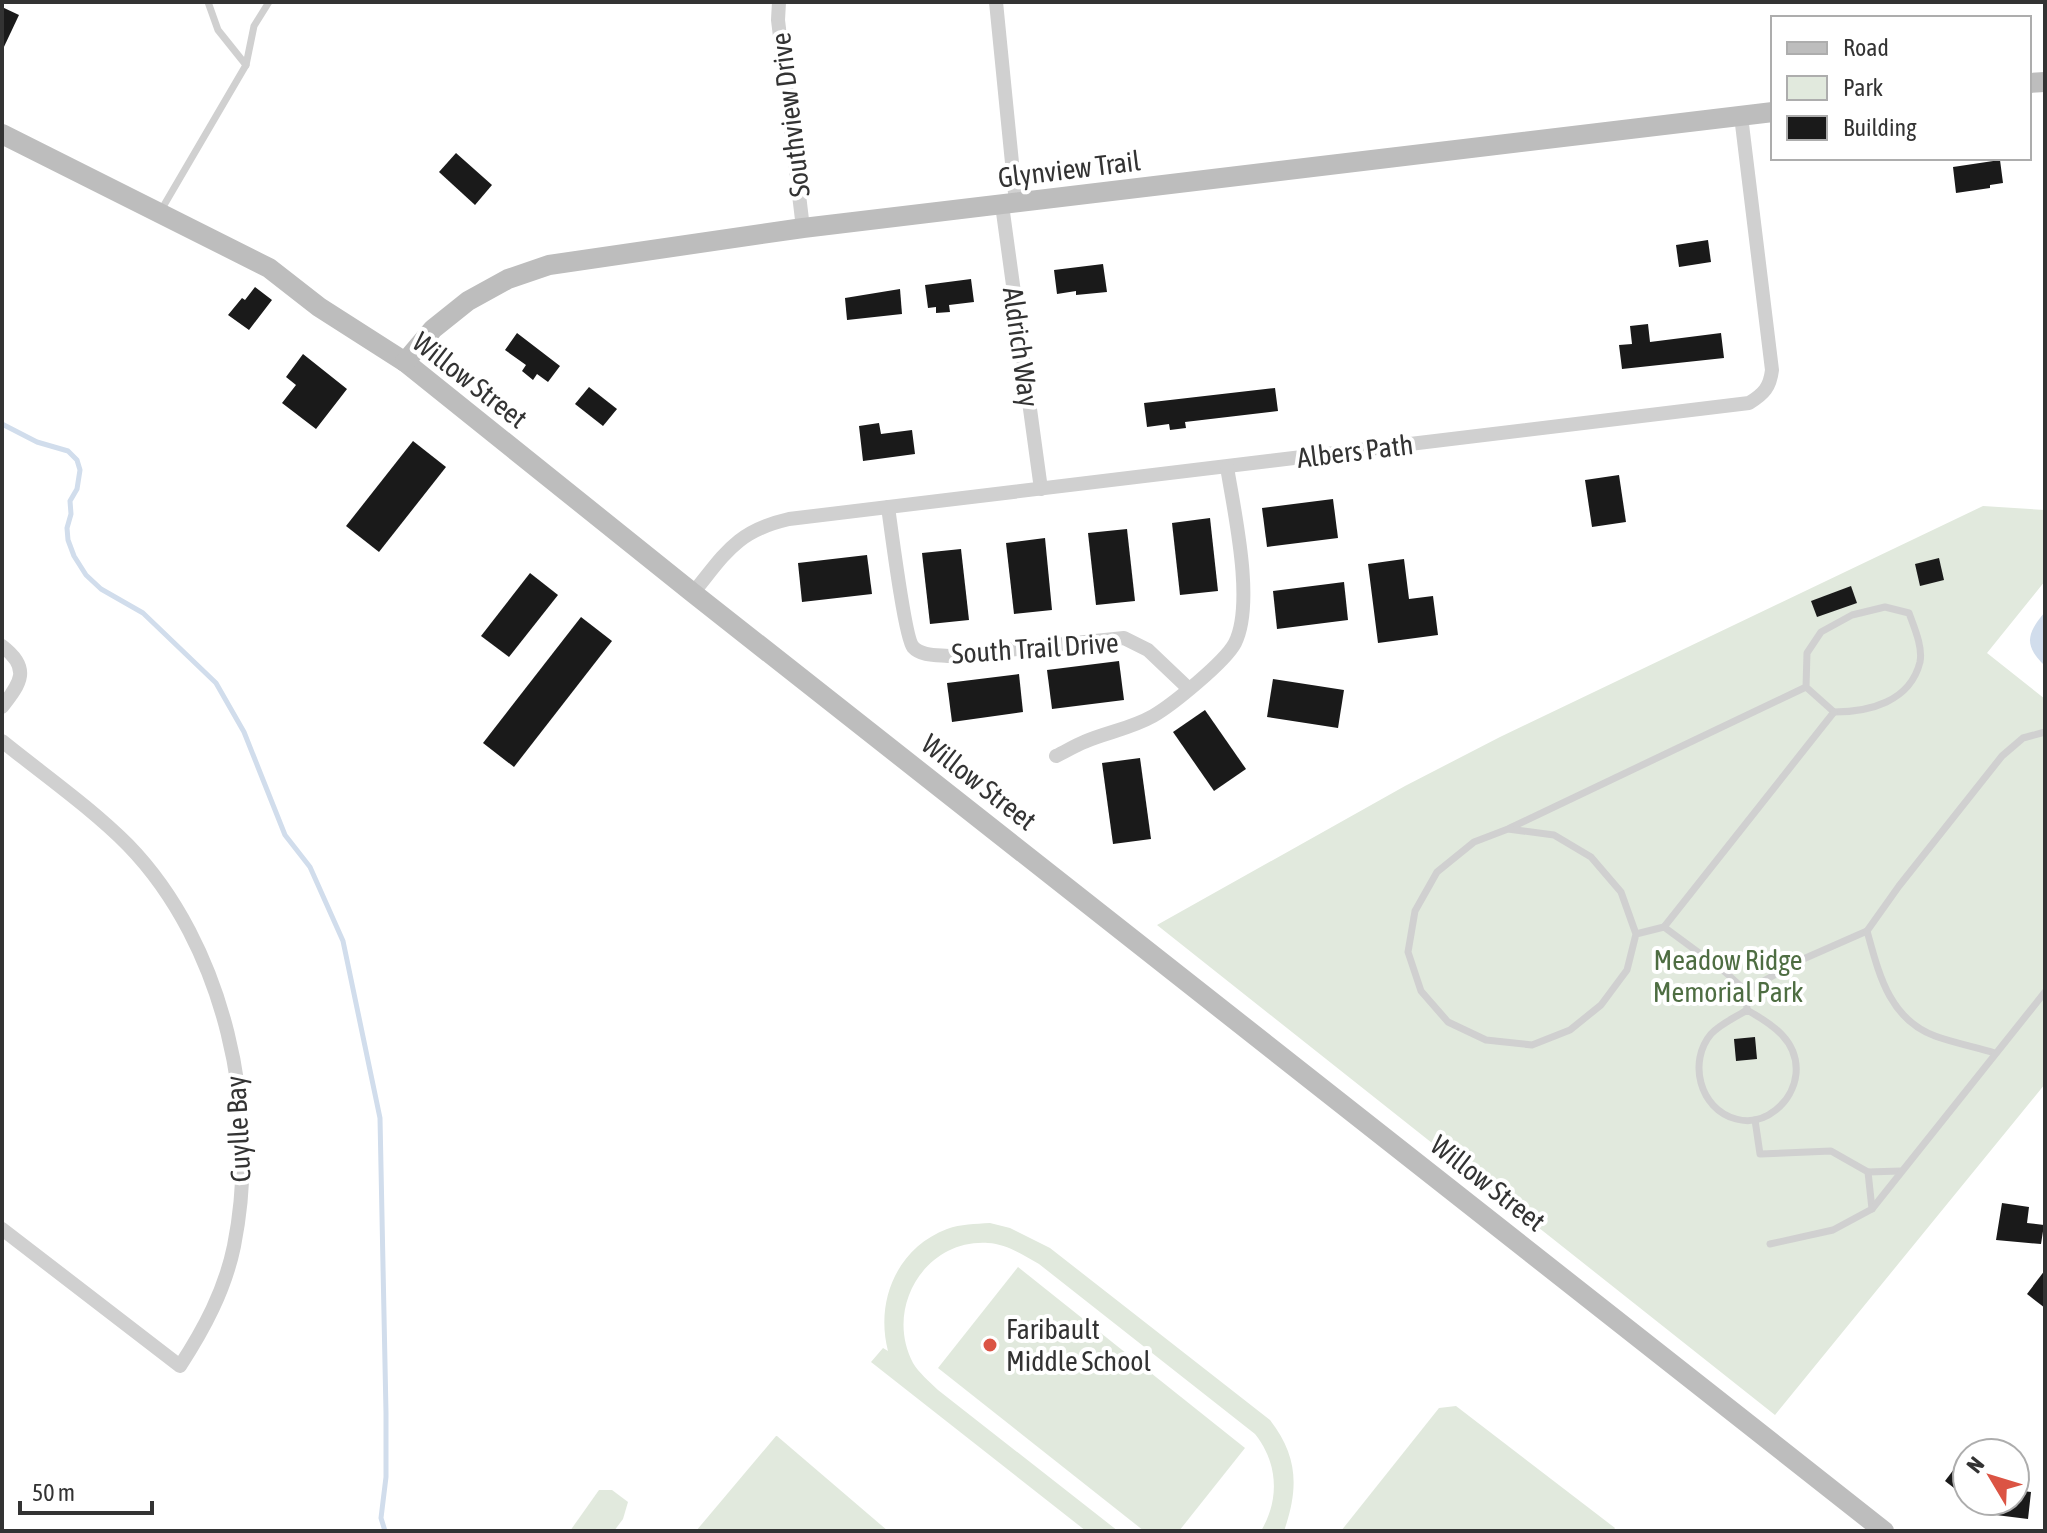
<svg xmlns="http://www.w3.org/2000/svg" width="2047" height="1533" font-family="'Asap Condensed',sans-serif">
<style>
.green{fill:#e1e9dd}
.water{fill:#d1ddec}
.lines{fill:none;stroke-linecap:round;stroke-linejoin:round}
.stream{stroke:#d1ddec;stroke-width:5}
.building{fill:#1a1a1a}
.lane{stroke:#d0d0d0;stroke-width:7}
.street{stroke:#d0d0d0;stroke-width:14}
.secondary{stroke:#bdbdbd;stroke-width:20}
.poi-dot{fill:#db5444;stroke:#fff;stroke-width:3}
.labels{text-anchor:middle;dominant-baseline:central;stroke-width:8;stroke-linejoin:round;paint-order:stroke}
.street-label{font-size:28px;fill:#333;stroke:#fff}
.park-label{font-size:28px;fill:#4e6d42;stroke:#fff}
.poi-label{font-size:28px;fill:#333;stroke:#fff;text-anchor:start}
</style>
<rect width="100%" height="100%" fill="#fff"/>
<g class="green">
<path d="M 1983,506 L 2045,510 L 2045,581 L 1987,653 L 2045,699 L 2045,1084 L 1775,1415 L 1157,925 L 1405,786 L 1500,737 Z"/>
<path d="M 990,1223 L 1010,1228 L 1050,1248 L 1270,1420 C 1298,1456 1299,1488 1284,1531 L 1261,1531 C 1280,1499 1278,1463 1255,1434 L 1039,1264 C 1023,1255 1007,1244 988,1243 C 925,1239 884,1308 913,1363 C 919,1373 929,1381 938,1390 L 1118,1531 L 1086,1531 L 871,1362 L 883,1348 L 888,1351 C 875,1301 897,1248 947,1229 C 961,1224 975,1224 990,1223 Z"/>
<path d="M 1018,1267 L 1245,1448 L 1179,1531 L 1144,1531 L 938,1368 Z"/>
<path d="M 1456,1406 L 1615,1528 L 1613,1531 L 1341,1531 L 1439,1408 Z"/>
<path d="M 776,1436 L 777,1436 L 888,1531 L 696,1531 Z"/>
<path d="M 599,1490 L 612,1490 L 628,1502 L 623,1519 L 614,1531 L 570,1531 Z"/>
</g>
<path class="water" d="M 2045,612 L 2045,666 C 2024,646 2026,634 2045,612 Z"/>
<g class="lines">
<path class="stream" d="M 2,424 L 37,442 L 68,451 L 77,460 L 80,470 L 77,489 L 70,501 L 71,514 L 67,528 L 68,540 L 74,556 L 86,575 L 101,589 L 143,613 L 216,683 L 244,732 L 285,835 L 310,867 L 343,941 L 380,1118 L 386,1413 L 386,1477 L 381,1518 L 385,1531"/>
</g>
<g class="building">
<path d="M 2,7 L 19,15 L 2,51 Z"/>
<path d="M 456,153 L 492,185 L 475,205 L 439,172 Z"/>
<path d="M 2000,160 L 2003,183 L 1990,185 L 1990,188 L 1956,193 L 1953,167 Z"/>
<path d="M 1708,240 L 1711,262 L 1679,267 L 1676,245 Z"/>
<path d="M 1103,264 L 1107,292 L 1076,295 L 1076,291 L 1057,294 L 1054,270 Z"/>
<path d="M 971,279 L 974,302 L 949,305 L 950,312 L 936,313 L 936,307 L 928,308 L 925,285 Z"/>
<path d="M 255,287 L 272,300 L 249,330 L 228,315 L 242,298 L 245,300 Z"/>
<path d="M 900,289 L 902,314 L 847,320 L 845,298 Z"/>
<path d="M 1648,324 L 1650,342 L 1721,333 L 1724,358 L 1622,369 L 1619,345 L 1632,344 L 1630,326 Z"/>
<path d="M 517,333 L 560,366 L 548,382 L 537,374 L 533,380 L 522,371 L 526,365 L 505,350 Z"/>
<path d="M 303,354 L 347,389 L 316,429 L 282,403 L 296,385 L 286,377 Z"/>
<path d="M 589,387 L 617,409 L 603,426 L 575,404 Z"/>
<path d="M 1275,388 L 1278,411 L 1185,422 L 1186,428 L 1170,430 L 1169,424 L 1147,427 L 1144,403 Z"/>
<path d="M 879,423 L 881,434 L 912,430 L 915,454 L 863,461 L 859,426 Z"/>
<path d="M 413,441 L 446,467 L 379,552 L 346,526 Z"/>
<path d="M 1619,475 L 1626,522 L 1592,527 L 1585,480 Z"/>
<path d="M 1333,499 L 1338,538 L 1267,547 L 1262,508 Z"/>
<path d="M 1210,518 L 1218,591 L 1180,595 L 1172,523 Z"/>
<path d="M 1127,529 L 1135,601 L 1096,605 L 1088,533 Z"/>
<path d="M 1045,538 L 1052,610 L 1014,614 L 1006,543 Z"/>
<path d="M 961,549 L 969,620 L 930,624 L 922,553 Z"/>
<path d="M 867,555 L 872,594 L 802,602 L 798,563 Z"/>
<path d="M 1939,558 L 1944,580 L 1920,586 L 1915,564 Z"/>
<path d="M 1404,559 L 1409,599 L 1433,596 L 1438,635 L 1378,643 L 1368,564 Z"/>
<path d="M 530,573 L 558,595 L 509,657 L 481,636 Z"/>
<path d="M 1344,582 L 1348,620 L 1277,629 L 1273,591 Z"/>
<path d="M 1851,586 L 1857,603 L 1817,617 L 1811,601 Z"/>
<path d="M 581,617 L 612,641 L 514,767 L 483,743 Z"/>
<path d="M 1119,661 L 1124,700 L 1052,709 L 1047,670 Z"/>
<path d="M 1019,674 L 1023,712 L 952,722 L 947,683 Z"/>
<path d="M 1273,679 L 1344,690 L 1338,728 L 1267,717 Z"/>
<path d="M 1205,710 L 1246,769 L 1214,791 L 1173,732 Z"/>
<path d="M 1140,758 L 1151,839 L 1113,844 L 1102,763 Z"/>
<path d="M 1755,1037 L 1757,1059 L 1736,1061 L 1734,1039 Z"/>
<path d="M 2002,1203 L 2029,1207 L 2027,1223 L 2044,1225 L 2041,1244 L 1996,1240 Z"/>
<path d="M 2045,1270 L 2045,1308 L 2027,1294 Z"/>
<path d="M 1967,1452 L 1967,1498 L 1945,1481 Z"/>
<path d="M 2015,1490 L 2031,1492 L 2028,1519 L 1996,1515 L 1979,1501 L 2015,1501 Z"/>
</g>
<g class="lines">
<g class="lane">
<path d="M 246,65 L 254,26 L 269,2"/>
<path d="M 160,212 L 246,65 L 218,30 L 208,2"/>
<path d="M 1510,828 L 1806,687 L 1834,712 C 1869,712 1910,702 1920,662 C 1923,647 1914,627 1909,613 L 1885,607 L 1852,615 L 1821,632 L 1807,653 L 1806,687"/>
<path d="M 1664,927 L 1834,712"/>
<path d="M 1636,934 L 1627,970 L 1601,1005 L 1570,1030 L 1532,1045 L 1486,1040 L 1448,1022 L 1421,991 L 1408,952 L 1415,911 L 1437,872 L 1474,842 L 1508,829 L 1554,835 L 1591,857 L 1621,892 L 1636,934 L 1664,927 L 1725,972 L 1746,991"/>
<path d="M 1747,1010 C 1772,1024 1799,1041 1796,1074 C 1793,1102 1765,1127 1736,1119 C 1699,1109 1688,1061 1711,1034 C 1720,1024 1736,1017 1747,1010 Z"/>
<path d="M 1747,1010 L 1746,991 L 1801,960 L 1867,931"/>
<path d="M 1995,1053 C 1976,1047 1954,1043 1935,1036 C 1889,1019 1879,974 1867,931 L 1899,886 L 2002,756 L 2023,738 L 2045,732"/>
<path d="M 1755,1120 L 1760,1154 L 1831,1151 L 1868,1172 L 1900,1171"/>
<path d="M 1868,1172 L 1872,1209"/>
<path d="M 1770,1244 L 1833,1230 L 1872,1209 L 2045,992"/>
</g>
<g class="street">
<path d="M 779,2 L 778,20 L 803,228"/>
<path d="M 996,2 L 1016,203"/>
<path d="M 1002,205 L 1041,489"/>
<path d="M 888,507 C 891,528 905,638 913,647 C 921,656 937,655 948,656 L 1124,638 L 1148,650 L 1188,688"/>
<path d="M 693,593 C 725,554 736,531 789,519 L 1749,403 C 1764,394 1770,387 1772,370 L 1741,116"/>
<path d="M 2,646 C 31,668 21,683 2,707"/>
<path d="M 2,741 C 44,775 90,807 128,845 C 225,945 261,1112 234,1246 C 225,1290 204,1329 180,1366 L 2,1229"/>
<path d="M 1056,756 C 1065,752 1074,746 1084,742 C 1107,732 1130,729 1153,716 C 1172,705 1225,662 1235,643 C 1255,603 1234,511 1227,467"/>
</g>
<g class="secondary">
<path d="M 2029,83 L 2045,82"/>
<path d="M 2,134 L 269,268 L 319,307 L 405,362 L 693,593 L 1884,1531"/>
<path d="M 405,362 L 433,329 L 468,301 L 508,279 L 549,265 L 803,228 L 1773,112"/>
</g>
</g>
<circle class="poi-dot" cx="990" cy="1345" r="8"/>
<g class="labels">
<g class="street-label">
<text transform="translate(790 115) rotate(-97)">Southview Drive</text>
<text transform="translate(1069 169) rotate(-7)">Glynview Trail</text>
<text transform="translate(1021 347) rotate(82)">Aldrich Way</text>
<text transform="translate(470 380) rotate(38)">Willow Street</text>
<text transform="translate(1355 451) rotate(-7)">Albers Path</text>
<text transform="translate(1035 648) rotate(-4)">South Trail Drive</text>
<text transform="translate(979 782) rotate(38)">Willow Street</text>
<text transform="translate(238 1129) rotate(-93)">Cuylle Bay</text>
<text transform="translate(1488 1183) rotate(38)">Willow Street</text>
</g>
<g class="park-label">
<text x="1728" y="960">Meadow Ridge<tspan x="1728" dy="32">Memorial Park</tspan></text>
</g>
<g class="poi-label">
<text x="1006" y="1329">Faribault<tspan x="1006" dy="32">Middle School</tspan></text>
</g>
</g>
<rect width="2047" height="1533" fill="none" stroke="#333333" stroke-width="8"/>
<rect x="1771" y="16" width="260" height="144" fill="#ffffff" stroke="#adadad" stroke-width="2"/>
<rect x="1787" y="42" width="40" height="12" fill="#bdbdbd" stroke="#adadad" stroke-width="2"/>
<text x="1843" y="56" font-size="24" fill="#333333">Road</text>
<rect x="1787" y="76" width="40" height="24" fill="#e1e9dd" stroke="#adadad" stroke-width="2"/>
<text x="1843" y="96" font-size="24" fill="#333333">Park</text>
<rect x="1787" y="116" width="40" height="24" fill="#1a1a1a" stroke="#adadad" stroke-width="2"/>
<text x="1843" y="136" font-size="24" fill="#333333">Building</text>
<g transform="translate(1991 1477) rotate(308)"><circle r="38" fill="#ffffff" stroke="#adadad" stroke-width="2"/>
<path d="M0-6L14 30L0 20L-14 30Z" fill="#db5444"/>
<text y="-12" font-size="22" font-weight="bold" text-anchor="middle" fill="#333333">N</text>
</g>
<path d="M20 1501v12h132v-12" fill="none" stroke="#333333" stroke-width="4"/>
<text x="32" y="1501" font-size="24" fill="#333333" stroke="#ffffff" stroke-width="6" paint-order="stroke">50 m</text>
</svg>
